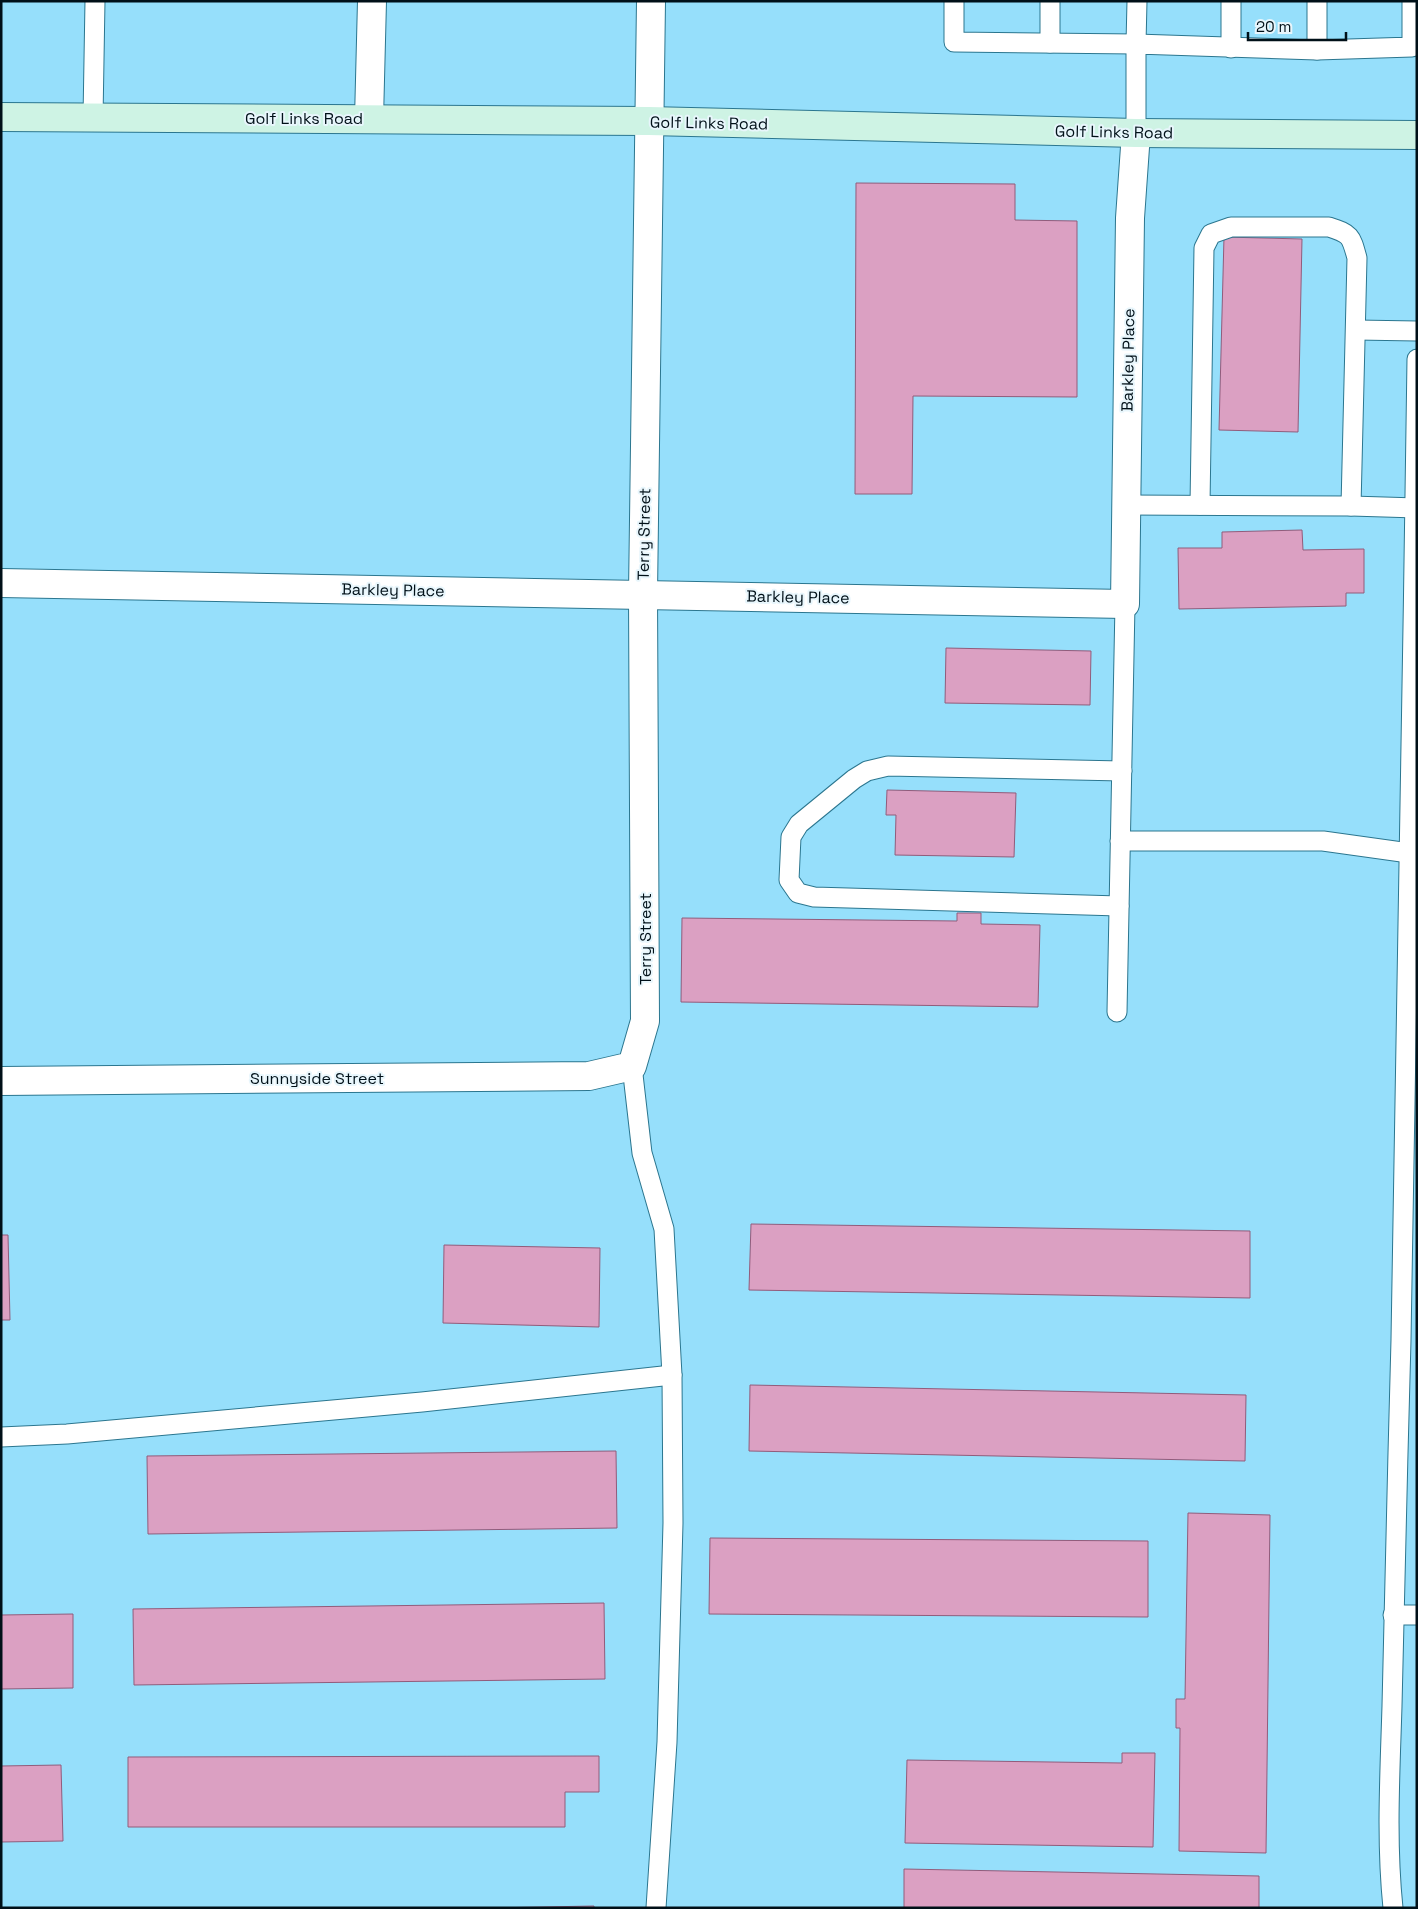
<svg xmlns="http://www.w3.org/2000/svg" width="1418" height="1909" font-family="'Space Grotesk',sans-serif">
<style>
.building{fill:#dba0c2;stroke:#915c7b}
.lines{fill:none;stroke-linecap:round;stroke-linejoin:round}
.lane-casing{stroke:#2b768f;stroke-width:21}
.street-casing{stroke:#2b768f;stroke-width:30}
.secondary-casing{stroke:#2b768f;stroke-width:30}
.lane{stroke:#fff;stroke-width:19}
.street{stroke:#fff;stroke-width:28}
.secondary{stroke:#cef3e4;stroke-width:28}
.labels{text-anchor:middle;dominant-baseline:central;stroke-width:4;stroke-linejoin:round;paint-order:stroke}
.street-label{font-size:16px;fill:#001018;stroke:#e8f6fc}
</style>
<rect width="100%" height="100%" fill="#96dffb"/>
<g class="building">
<path d="M 856,183 L 1015,184 L 1015,220 L 1077,221 L 1077,397 L 913,396 L 912,494 L 855,494 Z"/>
<path d="M 1224,237 L 1302,239 L 1298,432 L 1219,430 Z"/>
<path d="M 1302,530 L 1303,550 L 1364,549 L 1364,593 L 1346,593 L 1346,606 L 1179,609 L 1178,548 L 1222,548 L 1222,532 Z"/>
<path d="M 946,648 L 1091,651 L 1090,705 L 945,703 Z"/>
<path d="M 887,790 L 1016,793 L 1014,857 L 895,855 L 896,815 L 886,815 Z"/>
<path d="M 957,913 L 981,913 L 981,924 L 1040,925 L 1038,1007 L 681,1002 L 682,918 L 957,921 Z"/>
<path d="M 751,1224 L 1250,1231 L 1250,1298 L 749,1290 Z"/>
<path d="M 1,1235 L 8,1235 L 10,1320 L 1,1320 Z"/>
<path d="M 444,1245 L 600,1248 L 599,1327 L 443,1323 Z"/>
<path d="M 750,1385 L 1246,1395 L 1245,1461 L 749,1451 Z"/>
<path d="M 616,1451 L 617,1528 L 148,1534 L 147,1456 Z"/>
<path d="M 1188,1513 L 1270,1515 L 1266,1853 L 1179,1851 L 1180,1728 L 1176,1728 L 1176,1699 L 1185,1699 Z"/>
<path d="M 710,1538 L 1148,1541 L 1148,1617 L 709,1614 Z"/>
<path d="M 604,1603 L 605,1679 L 134,1685 L 133,1609 Z"/>
<path d="M 73,1614 L 73,1688 L 1,1689 L 1,1615 Z"/>
<path d="M 1122,1753 L 1155,1753 L 1153,1847 L 905,1843 L 907,1760 L 1122,1763 Z"/>
<path d="M 599,1756 L 599,1792 L 565,1792 L 565,1827 L 128,1827 L 128,1757 Z"/>
<path d="M 61,1765 L 63,1841 L 1,1842 L 1,1766 Z"/>
<path d="M 904,1869 L 1259,1876 L 1259,1908 L 904,1908 Z"/>
<path d="M 594,1906 L 594,1908 L 490,1908 Z"/>
</g>
<g class="lines">
<defs>
<g id="lane">
<path d="M 954,1 L 954,42 L 1136,44 L 1137,1"/>
<path d="M 1050,43 L 1050,1"/>
<path d="M 1231,48 L 1231,1"/>
<path d="M 1317,50 L 1317,1"/>
<path d="M 93,118 L 95,1"/>
<path d="M 1136,133 L 1136,44 L 1317,50 L 1412,47 L 1412,1"/>
<path d="M 1356,330 L 1417,331"/>
<path d="M 1126,505 L 1351,506 L 1417,508"/>
<path d="M 1200,505 L 1204,248 L 1211,234 L 1231,227 L 1329,227 C 1351,234 1351,236 1357,258 L 1351,506"/>
<path d="M 1120,841 L 1323,841 L 1409,853"/>
<path d="M 1119,906 L 814,897 L 798,893 L 789,880 L 791,837 L 799,824 L 854,779 L 867,771 L 888,766 L 1122,771"/>
<path d="M 1117,1012 L 1125,604"/>
<path d="M 632,1066 L 642,1153 L 664,1229 L 672,1375 L 673,1523 L 667,1742 L 656,1908"/>
<path d="M 1,1437 L 67,1434 L 422,1402 L 672,1375"/>
<path d="M 1393,1615 L 1417,1615"/>
<path d="M 1393,1908 C 1386,1841 1390,1773 1392,1706 C 1394,1584 1398,1462 1401,1340 C 1408,1013 1412,686 1417,359"/>
</g>
<g id="street">
<path d="M 369,119 L 372,1"/>
<path d="M 1,583 L 1125,604 L 1130,218 L 1136,133"/>
<path d="M 1,1081 L 589,1076 L 632,1066 L 645,1021 L 643,594 L 651,1"/>
</g>
<path id="secondary" d="M 1,117 L 649,121 L 1136,133 L 1417,135"/>
</defs>
<use href="#lane" class="lane-casing"/>
<use href="#street" class="street-casing"/>
<use href="#secondary" class="secondary-casing"/>
<use href="#lane" class="lane"/>
<use href="#street" class="street"/>
<use href="#secondary" class="secondary"/>
</g>
<g class="labels">
<g class="street-label">
<text x="304" y="118">Golf Links Road</text>
<text transform="translate(709 123) rotate(1)">Golf Links Road</text>
<text transform="translate(1114 132) rotate(1)">Golf Links Road</text>
<text transform="translate(1128 360) rotate(-89)">Barkley Place</text>
<text transform="translate(644 534) rotate(-89)">Terry Street</text>
<text transform="translate(393 590) rotate(1)">Barkley Place</text>
<text transform="translate(798 597) rotate(1)">Barkley Place</text>
<text transform="translate(645 939) rotate(-90)">Terry Street</text>
<text x="317" y="1078">Sunnyside Street</text>
</g>
</g>
<rect width="1418" height="1909" fill="none" stroke="#001018" stroke-width="5"/>
<path d="M1248 32v8h98v-8" fill="none" stroke="#001018" stroke-width="2.5"/>
<text x="1256" y="32" font-size="15" fill="#001018" stroke="#e8f6fc" stroke-width="4" paint-order="stroke">20 m</text>
</svg>
